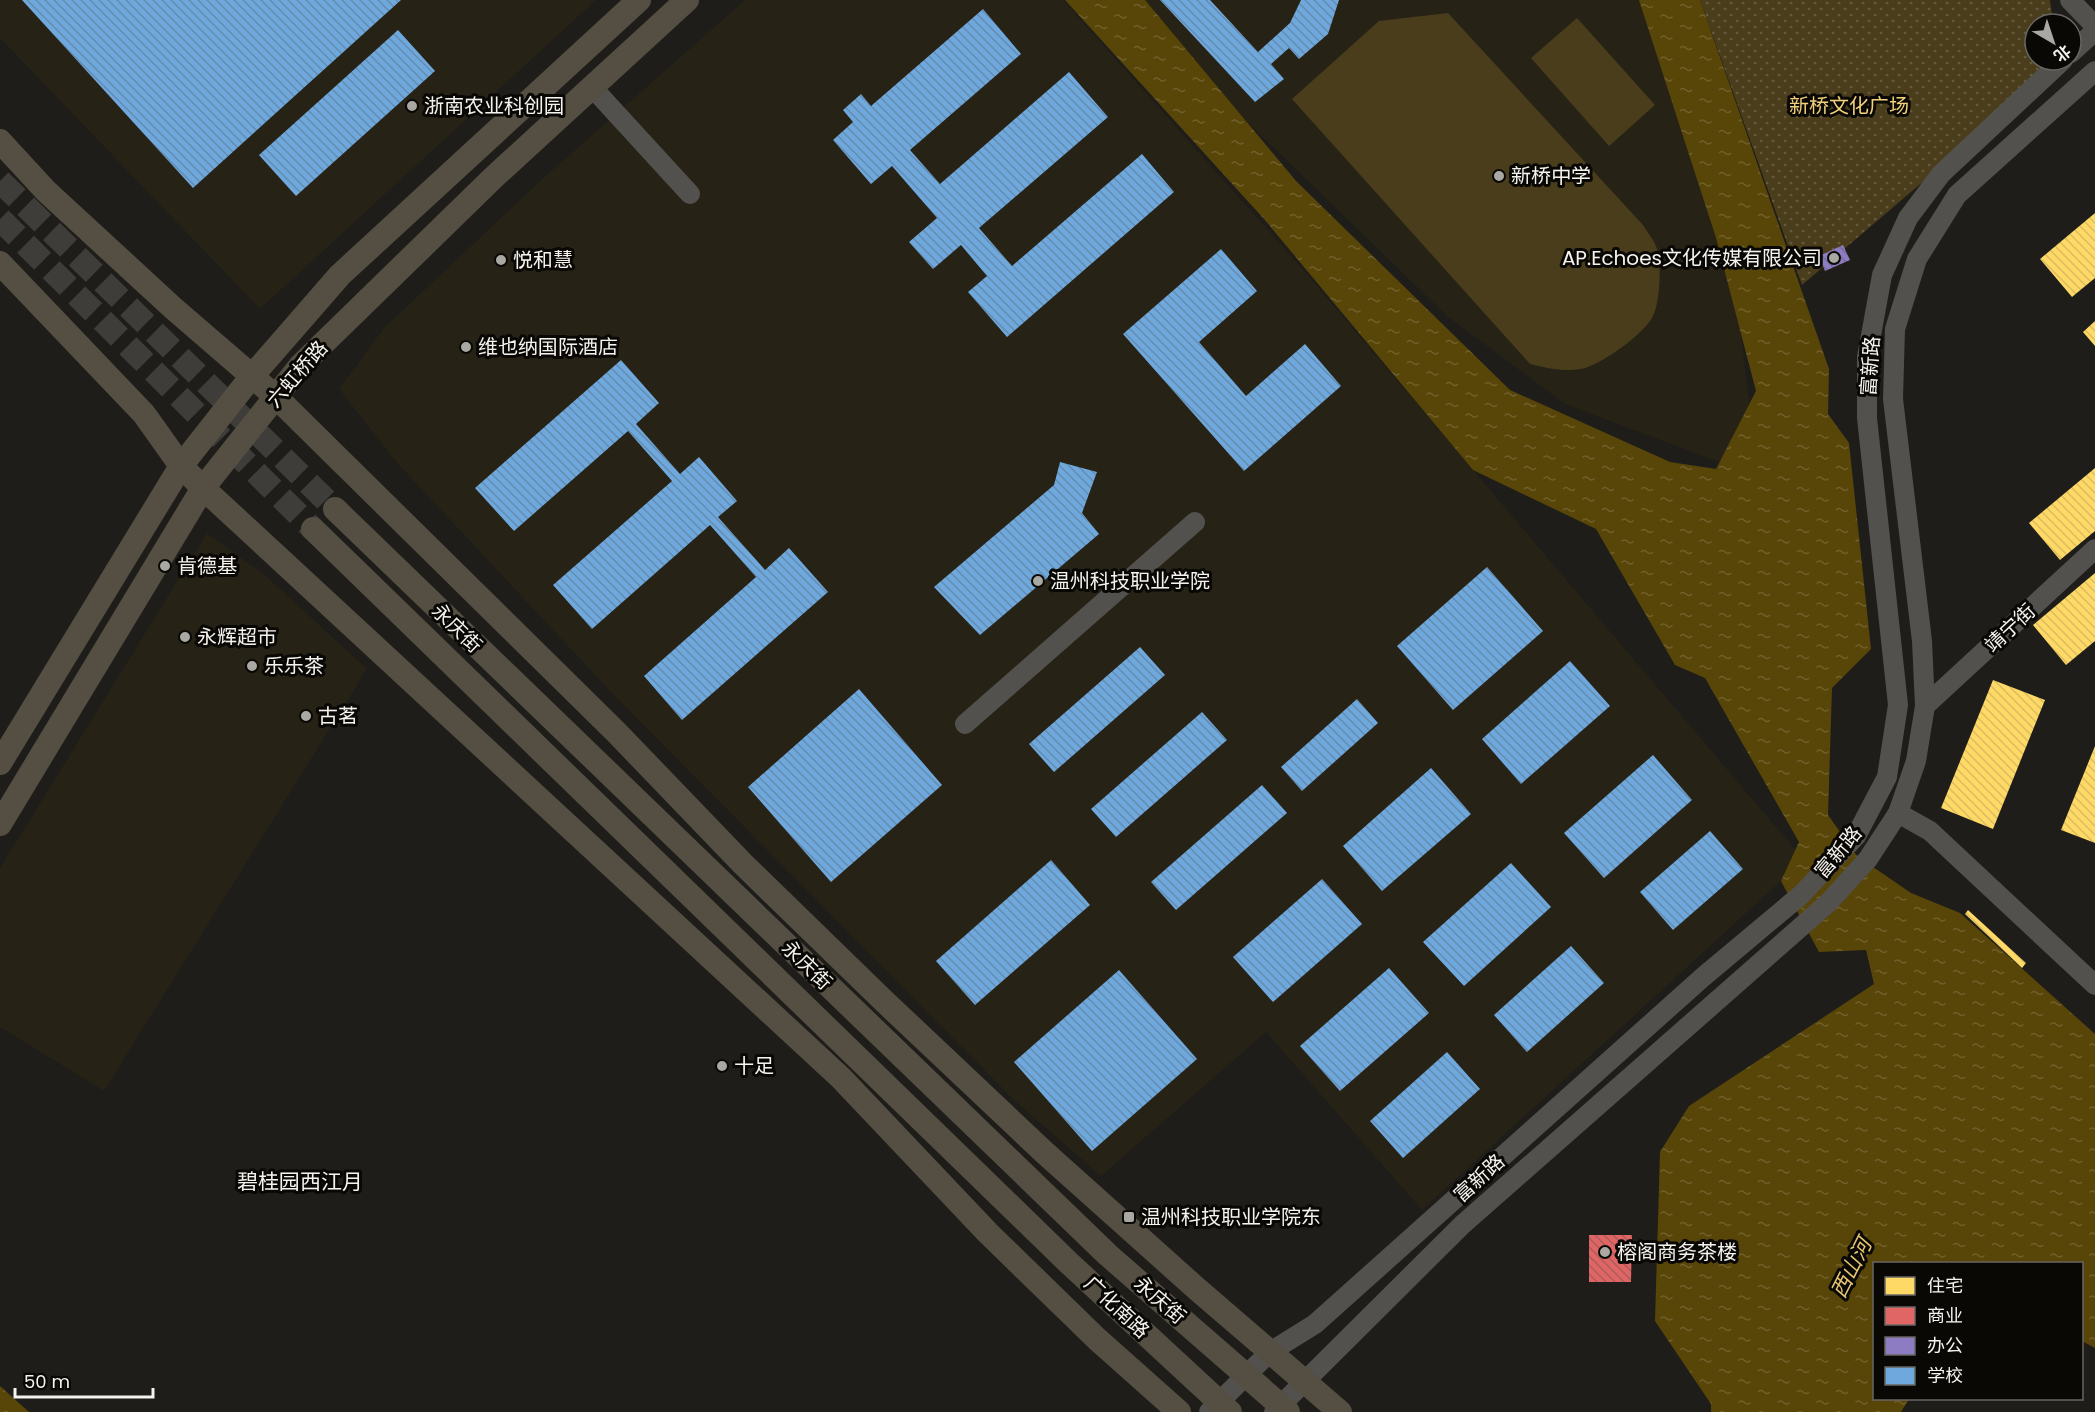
<svg xmlns="http://www.w3.org/2000/svg" width="2095" height="1412" font-family="Poppins,'Noto Sans SC',sans-serif">
<style>
.built{fill:#272216}
.park{fill:url(#park-dots)}
.pitch{fill:#4a3d1c}
.water{fill:url(#water-ripples)}
.homes{fill:url(#homes-back-hatch)}
.shops{fill:url(#shops-back-hatch)}
.offices{fill:url(#offices-back-hatch)}
.schools{fill:url(#schools-back-hatch)}
.lines{fill:none;stroke-linecap:round;stroke-linejoin:round}
.major-tunnel{stroke:#3e3d39;stroke-width:24;stroke-dasharray:24 12;stroke-linecap:butt}
.minor{stroke:#52514d;stroke-width:20}
.major{stroke:#544f42;stroke-width:24}
.poi-dot{fill:#aaa8a3;stroke:#090805;stroke-width:2}
.labels{text-anchor:middle;dominant-baseline:central;stroke-width:6;stroke-linejoin:round;paint-order:stroke}
.poi-label{font-size:20px;fill:#f6f3ee;stroke:#090805;text-anchor:start}
.park-label{font-size:20px;fill:#f3d17b;stroke:#090805}
.street-label{font-size:20px;fill:#f6f3ee;stroke:#090805}
.neighbourhood-label{font-size:21px;fill:#f6f3ee;stroke:#090805}
.water-label{font-size:21px;font-style:italic;fill:#e8c770;stroke:#090805}
</style>
<defs>
<pattern id="park-dots" width="8" height="8" patternUnits="userSpaceOnUse" patternTransform="scale(1.5)"><rect width="8" height="8" fill="#4a3d1c"/><path d="M2 2h.1M6 6h.1" fill="none" stroke="#655a3d" stroke-width="1.8" stroke-linecap="round"/></pattern>
<pattern id="water-ripples" width="26" height="14" patternUnits="userSpaceOnUse" patternTransform="scale(1.5)"><rect width="26" height="14" fill="#584508"/><path d="M2 4q2-2 4 0t4 0M15 11q2-2 4 0t4 0" fill="none" stroke="#71602c"/></pattern>
<pattern id="homes-back-hatch" width="6" height="6" patternUnits="userSpaceOnUse" patternTransform="scale(1.5)"><rect width="6" height="6" fill="#ffd966"/><path d="M-1 5l2 2M0 0l6 6M5-1l2 2" fill="none" stroke="#dbbc60"/></pattern>
<pattern id="shops-back-hatch" width="6" height="6" patternUnits="userSpaceOnUse" patternTransform="scale(1.5)"><rect width="6" height="6" fill="#e06666"/><path d="M-1 5l2 2M0 0l6 6M5-1l2 2" fill="none" stroke="#ac5c5b"/></pattern>
<pattern id="offices-back-hatch" width="6" height="6" patternUnits="userSpaceOnUse" patternTransform="scale(1.5)"><rect width="6" height="6" fill="#8e7cc3"/><path d="M-1 5l2 2M0 0l6 6M5-1l2 2" fill="none" stroke="#766a98"/></pattern>
<pattern id="schools-back-hatch" width="6" height="6" patternUnits="userSpaceOnUse" patternTransform="scale(1.5)"><rect width="6" height="6" fill="#6fa8dc"/><path d="M-1 5l2 2M0 0l6 6M5-1l2 2" fill="none" stroke="#648caf"/></pattern>
</defs>
<rect width="100%" height="100%" fill="#1e1d19"/>
<g class="built">
<path d="M 0,0 L 596,0 L 260,309 L 0,38 Z"/>
<path d="M 745,0 L 1063,0 L 1300,266 L 1804,860 L 1422,1210 L 1266,1032 L 1101,1176 L 1013,1099 L 612,693 L 398,464 L 339,389 L 384,328 L 539,182 Z"/>
<path d="M 1141,0 L 1644,0 L 1739,317 L 1751,420 L 1719,462 L 1565,404 L 1447,316 L 1238,113 Z"/>
<path d="M 207,533 L 266,576 L 367,669 L 104,1091 L 0,1027 L 0,868 Z"/>
</g>
<path class="park" d="M 1700,0 L 2050,0 L 2053,24 L 2035,24 L 2035,60 L 2055,60 L 2055,69 L 1802,285 Z"/>
<g class="pitch">
<path d="M 1448,13 L 1643,225 C 1647,232 1655,241 1657,249 C 1662,265 1660,304 1652,318 C 1641,336 1601,365 1581,369 C 1563,372 1547,368 1530,364 L 1292,99 L 1379,21 Z"/>
<path d="M 1577,18 L 1655,105 L 1609,146 L 1531,58 Z"/>
</g>
<g class="water">
<path d="M 1065,0 L 1145,0 L 1296,181 L 1510,390 L 1670,462 L 1716,469 L 1756,391 L 1716,238 L 1639,0 L 1700,0 L 1829,369 L 1828,414 L 1849,443 L 1871,649 L 1832,688 L 1828,815 L 1857,856 L 1911,893 L 1960,913 L 2095,1034 L 2095,1348 L 2082,1341 L 2082,1264 L 1874,1264 L 1874,1398 L 1909,1399 L 1901,1412 L 1711,1412 L 1711,1404 L 1655,1321 L 1660,1152 L 1689,1106 L 1874,984 L 1866,950 L 1819,952 L 1781,881 L 1799,842 L 1705,678 L 1675,665 L 1596,529 L 1473,470 L 1264,219 Z"/>
<path d="M 0,1386 L 29,1412 L 0,1412 Z"/>
</g>
<g class="homes">
<path d="M 2095,213 L 2095,278 L 2072,297 L 2040,259 Z"/>
<path d="M 2095,321 L 2095,346 L 2083,332 Z"/>
<path d="M 2095,468 L 2095,531 L 2060,560 L 2029,523 Z"/>
<path d="M 2095,573 L 2095,641 L 2066,665 L 2033,625 Z"/>
<path d="M 1993,680 L 2045,700 L 1993,829 L 1941,808 Z"/>
<path d="M 2095,746 L 2095,843 L 2061,830 Z"/>
<path d="M 1968,910 L 2026,963 L 2022,968 L 1965,914 Z"/>
</g>
<path class="shops" d="M 1589,1235 L 1632,1235 L 1631,1282 L 1589,1282 Z"/>
<path class="offices" d="M 1843,245 L 1850,260 L 1825,271 L 1819,256 Z"/>
<g class="schools">
<path d="M 22,0 L 401,0 L 193,188 Z"/>
<path d="M 1160,0 L 1210,0 L 1258,52 L 1290,23 L 1301,0 L 1339,0 L 1328,34 L 1299,59 L 1289,48 L 1271,64 L 1284,79 L 1255,102 Z"/>
<path d="M 983,9 L 1021,54 L 910,150 L 940,184 L 1069,72 L 1108,117 L 979,228 L 1012,266 L 1142,154 L 1174,192 L 1007,337 L 968,292 L 987,276 L 961,245 L 933,269 L 909,242 L 937,218 L 892,166 L 871,184 L 833,140 L 853,122 L 843,110 L 861,94 L 871,106 Z"/>
<path d="M 398,30 L 435,71 L 296,196 L 259,155 Z"/>
<path d="M 1221,249 L 1257,291 L 1199,342 L 1246,396 L 1305,344 L 1341,386 L 1244,471 L 1123,334 Z"/>
<path d="M 621,360 L 659,403 L 636,424 L 680,474 L 699,457 L 737,501 L 718,517 L 765,570 L 789,548 L 828,592 L 682,720 L 644,676 L 756,577 L 710,525 L 592,629 L 553,585 L 672,481 L 628,431 L 514,531 L 475,488 Z"/>
<path d="M 1060,462 L 1097,472 L 1082,513 L 1099,534 L 980,635 L 934,587 L 1054,485 Z"/>
<path d="M 1487,567 L 1543,631 L 1453,710 L 1397,646 Z"/>
<path d="M 1140,647 L 1165,675 L 1054,772 L 1029,744 Z"/>
<path d="M 1570,661 L 1610,706 L 1521,784 L 1482,739 Z"/>
<path d="M 859,689 L 942,785 L 831,882 L 748,787 Z"/>
<path d="M 1357,699 L 1378,723 L 1302,791 L 1281,767 Z"/>
<path d="M 1202,712 L 1227,740 L 1116,837 L 1091,809 Z"/>
<path d="M 1653,755 L 1692,800 L 1604,878 L 1564,833 Z"/>
<path d="M 1431,768 L 1471,814 L 1382,891 L 1343,846 Z"/>
<path d="M 1262,785 L 1287,813 L 1176,910 L 1151,882 Z"/>
<path d="M 1710,831 L 1743,869 L 1673,930 L 1640,892 Z"/>
<path d="M 1051,860 L 1090,905 L 975,1005 L 936,961 Z"/>
<path d="M 1511,863 L 1551,907 L 1464,986 L 1423,942 Z"/>
<path d="M 1322,879 L 1362,924 L 1273,1002 L 1233,957 Z"/>
<path d="M 1571,946 L 1604,983 L 1527,1052 L 1494,1015 Z"/>
<path d="M 1389,968 L 1429,1013 L 1340,1091 L 1300,1046 Z"/>
<path d="M 1119,970 L 1197,1059 L 1092,1151 L 1014,1062 Z"/>
<path d="M 1447,1052 L 1480,1089 L 1403,1158 L 1370,1121 Z"/>
</g>
<g class="lines">
<g class="major-tunnel">
<path d="M 0,181 L 335,509"/>
<path d="M 0,219 L 313,529"/>
</g>
<g class="minor">
<path d="M 2070,0 L 2095,26"/>
<path d="M 2071,53 L 2095,31"/>
<path d="M 591,86 L 690,194"/>
<path d="M 1925,706 L 2095,549"/>
<path d="M 965,724 L 1195,522"/>
<path d="M 1898,813 L 1930,831 L 2095,985"/>
<path d="M 1209,1412 L 1270,1352 L 1315,1324 L 1703,977 L 1802,894 L 1856,836 L 1887,777 L 1898,705 L 1867,418 L 1867,357 L 1882,275 L 1908,218 L 1941,174 L 2063,60"/>
<path d="M 1274,1412 L 1462,1225 L 1828,903 L 1868,859 L 1898,813 L 1916,761 L 1925,706 L 1922,641 L 1893,399 L 1895,329 L 1917,259 L 1957,195 L 2095,71"/>
</g>
<g class="major">
<path d="M 0,141 L 46,191 L 173,308 L 276,397 L 617,733 L 743,864 L 885,1002 L 1045,1153 L 1197,1289 L 1340,1412"/>
<path d="M 0,263 L 144,414 L 181,466 L 203,488 L 841,1078 L 988,1233 L 1097,1339 L 1179,1412"/>
<path d="M 335,509 L 1108,1255 L 1288,1412"/>
<path d="M 313,529 L 1070,1264 L 1230,1412"/>
<path d="M 0,763 L 181,466 L 252,376 L 340,275 L 639,0"/>
<path d="M 0,824 L 203,488 L 301,365 L 494,177 L 687,0"/>
</g>
</g>
<g class="poi-dot">
<circle cx="412" cy="106" r="6"/>
<circle cx="1499" cy="176" r="6"/>
<circle cx="1834" cy="258" r="6"/>
<circle cx="501" cy="260" r="6"/>
<circle cx="466" cy="347" r="6"/>
<circle cx="165" cy="566" r="6"/>
<circle cx="1038" cy="581" r="6"/>
<circle cx="185" cy="637" r="6"/>
<circle cx="252" cy="666" r="6"/>
<circle cx="306" cy="716" r="6"/>
<circle cx="722" cy="1066" r="6"/>
<rect x="1123" y="1211" width="12" height="12" rx="3"/>
<circle cx="1605" cy="1252" r="6"/>
</g>
<g class="labels">
<g class="poi-label">
<text x="424" y="106">浙南农业科创园</text>
<text x="1511" y="176">新桥中学</text>
<text x="1822" y="258" text-anchor="end">AP.Echoes文化传媒有限公司</text>
<text x="513" y="260">悦和慧</text>
<text x="478" y="347">维也纳国际酒店</text>
<text x="177" y="566">肯德基</text>
<text x="1050" y="581">温州科技职业学院</text>
<text x="197" y="637">永辉超市</text>
<text x="264" y="666">乐乐茶</text>
<text x="318" y="716">古茗</text>
<text x="734" y="1066">十足</text>
<text x="1141" y="1217">温州科技职业学院东</text>
<text x="1617" y="1252">榕阁商务茶楼</text>
</g>
<g class="park-label">
<text x="1849" y="106">新桥文化广场</text>
</g>
<g class="street-label">
<text transform="translate(1870 366) rotate(-86)">富新路</text>
<text transform="translate(297 374) rotate(-49)">六虹桥路</text>
<text transform="translate(457 628) rotate(44)">永庆街</text>
<text transform="translate(2010 628) rotate(-43)">靖宁街</text>
<text transform="translate(1838 852) rotate(-50)">富新路</text>
<text transform="translate(807 965) rotate(44)">永庆街</text>
<text transform="translate(1479 1178) rotate(-42)">富新路</text>
<text transform="translate(1160 1300) rotate(41)">永庆街</text>
<text transform="translate(1117 1307) rotate(43)">广化南路</text>
</g>
<g class="neighbourhood-label">
<text x="300" y="1181">碧桂园西江月</text>
</g>
<g class="water-label">
<text transform="translate(1851 1268) rotate(-63)">西山河</text>
</g>
</g>
<rect x="1873" y="1262" width="210" height="138" fill="#090805" stroke="#686662" stroke-width="1.5"/>
<rect x="1885" y="1277" width="30" height="18" fill="#ffd966" stroke="#686662" stroke-width="1.5"/>
<text x="1927" y="1292" font-size="18" fill="#f6f3ee">住宅</text>
<rect x="1885" y="1307" width="30" height="18" fill="#e06666" stroke="#686662" stroke-width="1.5"/>
<text x="1927" y="1322" font-size="18" fill="#f6f3ee">商业</text>
<rect x="1885" y="1337" width="30" height="18" fill="#8e7cc3" stroke="#686662" stroke-width="1.5"/>
<text x="1927" y="1352" font-size="18" fill="#f6f3ee">办公</text>
<rect x="1885" y="1367" width="30" height="18" fill="#6fa8dc" stroke="#686662" stroke-width="1.5"/>
<text x="1927" y="1382" font-size="18" fill="#f6f3ee">学校</text>
<g transform="translate(2053 42) rotate(141)"><circle r="28" fill="#090805" stroke="#686662" stroke-width="1.5"/>
<path d="M0-4.5L10 22L0 15L-10 22Z" fill="#aaa8a3"/>
<text y="-9" font-size="16" font-weight="bold" text-anchor="middle" fill="#f6f3ee">北</text>
</g>
<path d="M15 1388v9h138v-9" fill="none" stroke="#f6f3ee" stroke-width="3"/>
<text x="24" y="1388" font-size="18" fill="#f6f3ee" stroke="#090805" stroke-width="4.5" paint-order="stroke">50 m</text>
</svg>
